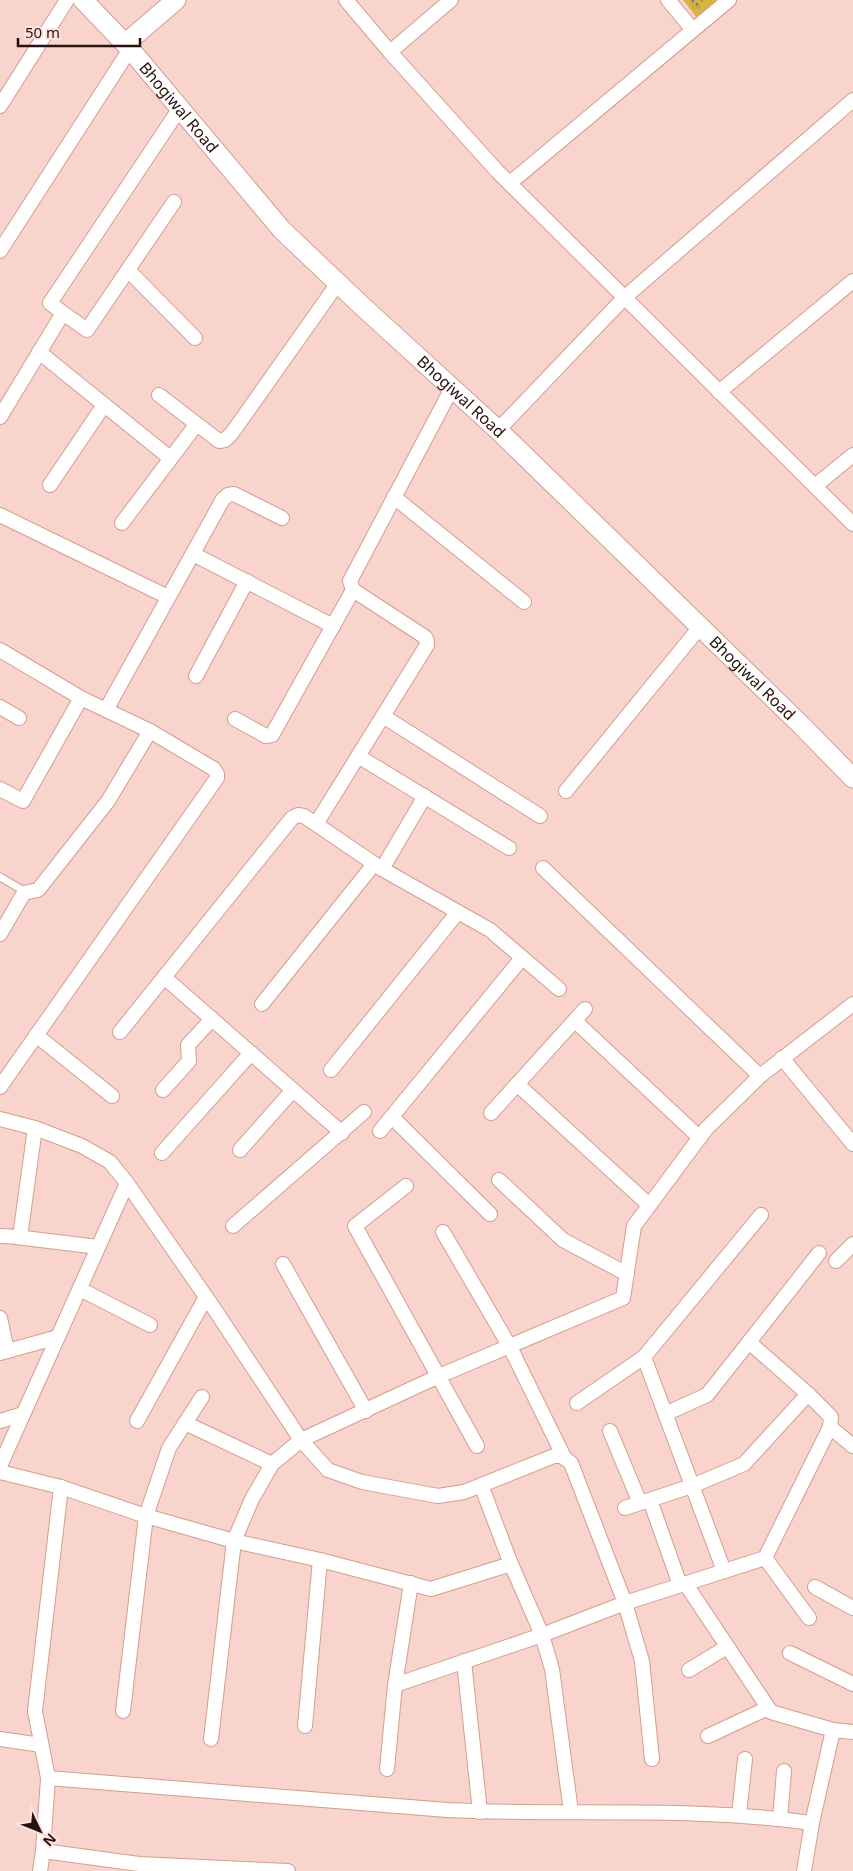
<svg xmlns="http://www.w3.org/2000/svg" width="853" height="1871" font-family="'Noto Sans',sans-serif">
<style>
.park{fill:url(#park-tufts)}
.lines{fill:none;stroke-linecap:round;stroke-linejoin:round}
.lane-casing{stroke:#d59c91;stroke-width:9}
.street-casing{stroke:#d59c91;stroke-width:16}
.secondary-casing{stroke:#d59c91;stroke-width:21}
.path{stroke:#967973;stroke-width:3;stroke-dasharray:2.5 4;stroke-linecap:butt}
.lane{stroke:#fff;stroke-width:7}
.street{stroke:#fff;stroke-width:14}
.secondary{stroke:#fff;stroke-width:19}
.labels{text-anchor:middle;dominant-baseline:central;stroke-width:4;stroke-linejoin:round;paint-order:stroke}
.street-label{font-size:16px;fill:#27120f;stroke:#fde4df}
</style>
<defs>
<pattern id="park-tufts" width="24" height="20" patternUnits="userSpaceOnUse" patternTransform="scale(1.25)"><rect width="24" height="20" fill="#d8b442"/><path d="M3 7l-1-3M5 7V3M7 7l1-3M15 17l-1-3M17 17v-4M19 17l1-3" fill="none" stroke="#b99a39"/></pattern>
</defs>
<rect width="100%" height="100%" fill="#f8d4cc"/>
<path class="park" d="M 683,0 L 718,0 L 697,18 Z"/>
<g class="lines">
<defs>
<path id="lane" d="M 0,877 L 26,892"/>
<g id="street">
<path d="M 346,0 L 390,52 L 497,171 L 853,524"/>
<path d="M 668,0 L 693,30"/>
<path d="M 390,52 L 451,0"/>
<path d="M 0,106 L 67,0"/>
<path d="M 510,183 L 729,0"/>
<path d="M 0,251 L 130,49"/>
<path d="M 128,270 L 195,338"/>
<path d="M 63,313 L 87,330 L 174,202"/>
<path d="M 39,352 L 170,458"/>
<path d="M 719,392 L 853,281"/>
<path d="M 159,395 L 219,441 L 225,440 L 232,433 L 338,283"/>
<path d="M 0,417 L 63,313 L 50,303 L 180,108"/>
<path d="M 498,430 L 625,297 L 853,100"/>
<path d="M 50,485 L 104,405"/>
<path d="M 815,486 L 853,455"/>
<path d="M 394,497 L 524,602"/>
<path d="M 0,515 L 168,597"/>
<path d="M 122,523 L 196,425"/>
<path d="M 193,554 L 333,626"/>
<path d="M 0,650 L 81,698 L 150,731 L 214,769 L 217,774 L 217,778 L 0,1087"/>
<path d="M 196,676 L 247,581"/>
<path d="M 0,707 L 19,718"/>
<path d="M 106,710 L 223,499 L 228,495 L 234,494 L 282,518"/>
<path d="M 383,716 L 540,816"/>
<path d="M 235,719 L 266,736 L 272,735 L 353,590"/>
<path d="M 358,756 L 509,848"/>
<path d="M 0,789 L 23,801 L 81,698"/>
<path d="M 566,791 L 700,627"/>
<path d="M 316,824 L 427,645 L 427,641 L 425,637 L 353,590 L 350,581 L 452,388"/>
<path d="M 543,868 L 760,1076"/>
<path d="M 382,869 L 490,930 L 559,989"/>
<path d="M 0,934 L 24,893 L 38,890 L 108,801 L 150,731"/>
<path d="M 164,977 L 342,1133"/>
<path d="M 262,1004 L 374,864"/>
<path d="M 575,1021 L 700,1138"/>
<path d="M 120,1032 L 292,818 L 298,815 L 304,816 L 382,869 L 425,796"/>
<path d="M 36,1035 L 112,1096"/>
<path d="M 782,1058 L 853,1144"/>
<path d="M 331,1070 L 458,912"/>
<path d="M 517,1084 L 649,1205"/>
<path d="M 163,1090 L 189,1061 L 188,1045 L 212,1019"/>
<path d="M 491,1113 L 585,1009"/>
<path d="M 392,1117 L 490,1214"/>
<path d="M 0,1119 L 35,1128 L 82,1146 L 110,1162 L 127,1183 L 213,1307 L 301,1440 L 328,1470 L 362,1482 L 438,1496 L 464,1492 L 554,1456 L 562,1456 L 571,1463 L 625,1603 L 642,1661 L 652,1759"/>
<path d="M 380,1131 L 522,958"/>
<path d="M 240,1150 L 293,1090"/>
<path d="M 162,1153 L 251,1053"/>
<path d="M 499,1180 L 563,1240 L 627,1274"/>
<path d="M 406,1186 L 355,1226 L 477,1446"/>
<path d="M 233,1226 L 364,1112"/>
<path d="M 443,1232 L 510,1347 L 565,1459"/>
<path d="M 0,1236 L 20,1237 L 35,1128"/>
<path d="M 16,1237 L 98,1247"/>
<path d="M 836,1261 L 853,1244"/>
<path d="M 283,1264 L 366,1411"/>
<path d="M 80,1289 L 150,1325"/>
<path d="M 0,1318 L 7,1351"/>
<path d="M 749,1342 L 819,1253"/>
<path d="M 0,1353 L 58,1337"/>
<path d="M 644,1357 L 724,1571"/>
<path d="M 577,1403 L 644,1357 L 761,1215"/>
<path d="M 0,1421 L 23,1414"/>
<path d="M 137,1421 L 206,1297"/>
<path d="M 185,1423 L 272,1464"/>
<path d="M 830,1427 L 853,1446"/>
<path d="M 610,1431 L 640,1503"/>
<path d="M 0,1466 L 127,1183"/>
<path d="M 0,1472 L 61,1487 L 146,1516 L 234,1541 L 320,1560 L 431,1589 L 511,1564"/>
<path d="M 481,1485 L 511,1564 L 542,1635 L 552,1669 L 571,1812"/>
<path d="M 650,1500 L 680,1585"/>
<path d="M 625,1508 L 692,1486 L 744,1464 L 808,1394"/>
<path d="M 765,1558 L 809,1618"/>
<path d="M 685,1583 L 771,1712 L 833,1730"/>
<path d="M 815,1587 L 853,1608"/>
<path d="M 790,1653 L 853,1684"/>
<path d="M 464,1661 L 480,1812"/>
<path d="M 689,1670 L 727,1647"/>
<path d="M 395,1685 L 542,1635 L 625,1603 L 765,1558 L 830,1427 L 831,1417 L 808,1394 L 749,1342 L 707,1395 L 665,1414"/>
<path d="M 123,1711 L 146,1516 L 169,1448 L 202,1397"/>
<path d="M 305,1726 L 320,1560"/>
<path d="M 708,1736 L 768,1708"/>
<path d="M 0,1739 L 41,1745"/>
<path d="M 211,1739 L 234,1541 L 252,1499 L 272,1464 L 301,1440 L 439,1376 L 623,1298 L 634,1226 L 706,1129 L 760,1076 L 853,1004"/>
<path d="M 387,1769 L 395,1685 L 411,1583"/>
<path d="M 48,1778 L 447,1810 C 569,1816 691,1806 812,1823"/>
<path d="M 739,1815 L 745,1759"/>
<path d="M 780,1819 L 784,1771"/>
<path d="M 43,1851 L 139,1864 L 288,1871"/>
<path d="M 40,1871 L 43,1851 L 48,1778 L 35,1711 L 61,1487"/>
<path d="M 804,1871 L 812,1823 L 833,1730 L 853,1732"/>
</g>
<g id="secondary">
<path id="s1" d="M 83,0 L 130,49 L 282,230 L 361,305 L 498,430 L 801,725 L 853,778"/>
<path d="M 126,43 L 176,0"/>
</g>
</defs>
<use href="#lane" class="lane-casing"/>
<use href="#street" class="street-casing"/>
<use href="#secondary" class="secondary-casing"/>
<path class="path" d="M 692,0 L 696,5 L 702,0"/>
<use href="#lane" class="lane"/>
<use href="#street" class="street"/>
<use href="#secondary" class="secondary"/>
</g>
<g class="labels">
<g class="street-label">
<text stroke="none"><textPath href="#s1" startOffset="144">Bhogiwal Road</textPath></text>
<text stroke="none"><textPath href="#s1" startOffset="549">Bhogiwal Road</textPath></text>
<text stroke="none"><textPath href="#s1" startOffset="954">Bhogiwal Road</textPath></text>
</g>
</g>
<g transform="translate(40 1831) rotate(133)" stroke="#fde4df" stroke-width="4" paint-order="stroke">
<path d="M0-4L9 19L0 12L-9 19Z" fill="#27120f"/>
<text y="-8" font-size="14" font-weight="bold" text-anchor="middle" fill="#27120f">N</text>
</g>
<path d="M18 38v8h122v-8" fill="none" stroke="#27120f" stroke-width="2.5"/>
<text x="25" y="38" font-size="15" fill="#27120f" stroke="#fde4df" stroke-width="4" paint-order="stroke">50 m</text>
</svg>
